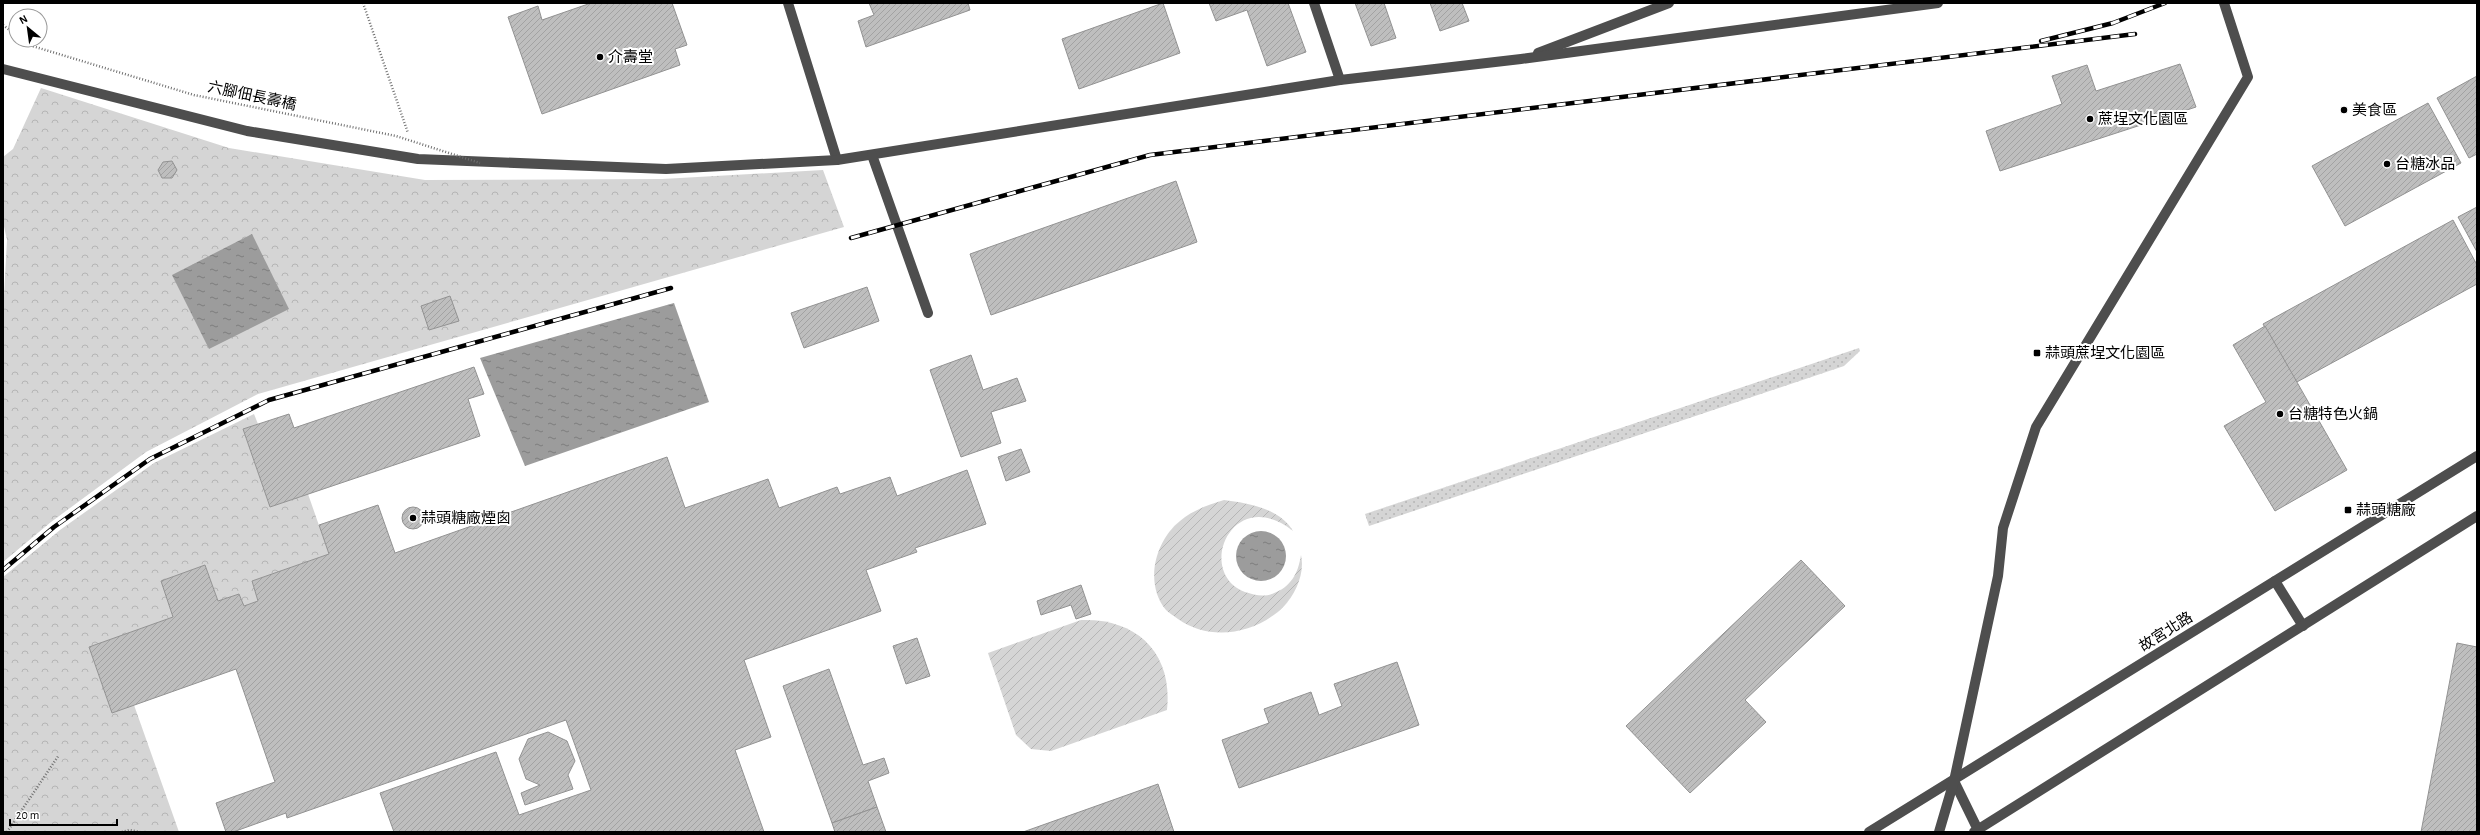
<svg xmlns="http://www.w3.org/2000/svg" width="2480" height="835" font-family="'Alegreya Sans','Noto Sans TC',sans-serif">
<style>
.grass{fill:url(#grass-dots)}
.forest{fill:url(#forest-crowns)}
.garden{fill:url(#garden-furrows)}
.water{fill:url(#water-ripples)}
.building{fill:url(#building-hatch);stroke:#929292}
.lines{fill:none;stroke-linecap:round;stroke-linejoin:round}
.path{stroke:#707070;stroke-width:2.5;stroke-dasharray:1 2;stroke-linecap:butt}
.minor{stroke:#4e4e4e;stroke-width:10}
.rail-casing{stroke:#000;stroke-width:4.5}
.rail{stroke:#fff;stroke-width:3;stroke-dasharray:9;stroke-linecap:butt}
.path-bridge{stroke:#707070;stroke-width:2.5;stroke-dasharray:1 2;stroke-linecap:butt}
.poi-dot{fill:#000;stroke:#fff;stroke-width:1.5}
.labels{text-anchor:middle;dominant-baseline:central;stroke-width:4;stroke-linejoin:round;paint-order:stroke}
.poi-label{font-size:15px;fill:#000;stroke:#fff;text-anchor:start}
.street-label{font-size:15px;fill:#000;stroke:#fff}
</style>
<defs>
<pattern id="grass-dots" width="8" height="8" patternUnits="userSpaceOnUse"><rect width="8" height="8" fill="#d5d5d5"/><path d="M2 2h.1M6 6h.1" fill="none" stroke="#b5b5b5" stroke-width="1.8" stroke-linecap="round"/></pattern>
<pattern id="forest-crowns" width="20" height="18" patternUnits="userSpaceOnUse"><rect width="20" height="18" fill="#d5d5d5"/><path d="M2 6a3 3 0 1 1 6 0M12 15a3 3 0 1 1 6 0" fill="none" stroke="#b5b5b5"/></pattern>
<pattern id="garden-furrows" width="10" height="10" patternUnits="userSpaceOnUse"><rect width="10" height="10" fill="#d5d5d5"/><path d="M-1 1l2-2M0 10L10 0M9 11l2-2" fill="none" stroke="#b5b5b5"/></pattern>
<pattern id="water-ripples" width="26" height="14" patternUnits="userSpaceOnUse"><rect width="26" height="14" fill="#9c9c9c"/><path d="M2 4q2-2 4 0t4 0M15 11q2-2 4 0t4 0" fill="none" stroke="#7d7d7d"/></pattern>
<pattern id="building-hatch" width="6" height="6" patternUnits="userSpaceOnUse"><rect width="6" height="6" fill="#bebebe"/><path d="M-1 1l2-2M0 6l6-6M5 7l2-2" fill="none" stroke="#a2a2a2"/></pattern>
</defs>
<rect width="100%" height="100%" fill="#fff"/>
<path class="grass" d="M 1859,348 L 1860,351 L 1844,366 L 1369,526 L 1365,514 Z"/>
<g class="forest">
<path d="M 41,88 L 229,148 L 425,180 L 662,179 L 823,170 L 844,227 L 258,394 L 146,452 L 51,522 L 3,562 L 3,314 L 7,240 L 3,222 L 3,157 L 13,149 Z"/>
<path d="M 254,414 L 258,424 L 243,429 L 270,507 L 308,494 L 329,554 L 252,581 L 258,601 L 244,606 L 239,594 L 218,601 L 205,565 L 161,581 L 173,617 L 89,647 L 112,713 L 134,705 L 179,832 L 3,832 L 3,577 L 60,530 L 154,463 Z"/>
</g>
<g class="garden">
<path d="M 1224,500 C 1247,503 1280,508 1293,531 C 1233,483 1194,572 1245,592 C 1254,595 1263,597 1272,594 C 1291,587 1298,574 1301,555 C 1305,573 1296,594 1283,607 C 1256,634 1210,642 1178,619 C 1174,616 1169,613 1166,610 C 1144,583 1155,541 1180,521 C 1193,510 1208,505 1224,500 Z"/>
<path d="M 1081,620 C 1137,618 1173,653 1167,710 L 1051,751 L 1031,749 L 1016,735 L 988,653 Z"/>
</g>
<g class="water">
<path d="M 252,234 L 289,309 L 209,349 L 172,275 Z"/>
<path d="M 674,303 L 709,402 L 525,466 L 480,358 Z"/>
<circle cx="1261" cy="556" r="25"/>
</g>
<g class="building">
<path d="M 591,3 L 672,3 L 687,45 L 675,49 L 680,65 L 542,114 L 508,17 L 538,6 L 542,20 Z"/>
<path d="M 869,3 L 968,3 L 970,10 L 866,47 L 858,21 L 874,15 Z"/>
<path d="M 1163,3 L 1180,53 L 1079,89 L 1062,39 Z"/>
<path d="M 1209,3 L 1288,3 L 1306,52 L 1267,66 L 1247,10 L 1216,21 Z"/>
<path d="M 1355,3 L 1384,3 L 1396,38 L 1371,46 Z"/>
<path d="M 1430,3 L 1462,3 L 1469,21 L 1440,31 Z"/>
<path d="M 2180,64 L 2196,107 L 2000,171 L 1986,131 L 2062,104 L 2052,76 L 2087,65 L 2096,91 Z"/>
<path d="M 2477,76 L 2477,154 L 2469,158 L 2437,98 Z"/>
<path d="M 2428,103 L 2461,163 L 2345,226 L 2312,166 Z"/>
<path d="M 172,161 L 177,170 L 172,178 L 162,178 L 158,170 L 163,162 Z"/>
<path d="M 1176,181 L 1197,242 L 991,315 L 970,254 Z"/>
<path d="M 2477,207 L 2477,252 L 2458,217 Z"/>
<path d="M 2453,220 L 2477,265 L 2477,284 L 2295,383 L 2263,324 Z"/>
<path d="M 867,287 L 879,321 L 804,348 L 791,313 Z"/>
<path d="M 450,296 L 459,321 L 429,330 L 421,306 Z"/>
<path d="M 2265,326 L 2347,470 L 2275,511 L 2224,426 L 2266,402 L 2233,345 Z"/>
<path d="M 971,355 L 983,390 L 1017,378 L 1026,401 L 991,412 L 1001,443 L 961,457 L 930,370 Z"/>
<path d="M 474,367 L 484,394 L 468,399 L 480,436 L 270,507 L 243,429 L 289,414 L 294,428 Z"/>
<path d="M 1021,449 L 1030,472 L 1006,481 L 998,457 Z"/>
<path d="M 667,457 L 685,508 L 768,479 L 779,508 L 837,487 L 840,494 L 890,477 L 897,496 L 967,470 L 986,524 L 915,548 L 917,552 L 866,570 L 881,611 L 744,660 L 771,737 L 735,750 L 764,832 L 394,832 L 380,793 L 496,752 L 519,815 L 591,790 L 566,720 L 287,818 L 286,813 L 233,832 L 226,832 L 216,803 L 275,782 L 236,669 L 112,713 L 89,647 L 173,617 L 161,581 L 205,565 L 218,601 L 239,594 L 244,606 L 258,601 L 252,581 L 329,554 L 319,525 L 378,505 L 395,553 Z"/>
<circle cx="413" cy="518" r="11"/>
<path d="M 1801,560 L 1845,606 L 1745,700 L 1766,722 L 1690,793 L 1626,726 Z"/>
<path d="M 1081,585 L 1091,614 L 1076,619 L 1071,605 L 1041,615 L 1037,601 Z"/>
<path d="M 917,638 L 930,676 L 906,684 L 893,646 Z"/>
<path d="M 2457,643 L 2477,647 L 2477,832 L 2421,832 Z"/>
<path d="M 1397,662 L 1419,725 L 1239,788 L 1222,740 L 1269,723 L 1264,709 L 1311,692 L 1319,715 L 1342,706 L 1334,684 Z"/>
<path d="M 829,669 L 863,765 L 884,758 L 889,773 L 868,781 L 877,807 L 832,823 L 783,686 Z"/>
<path d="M 548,732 L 567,741 L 575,761 L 568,775 L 573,789 L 525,805 L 521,793 L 540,785 L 526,779 L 519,759 L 528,739 Z"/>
<path d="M 1158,784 L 1174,832 L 1023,832 Z"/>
<path d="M 877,807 L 886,832 L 835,832 L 832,823 Z"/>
</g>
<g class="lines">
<g class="path">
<path d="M 363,3 L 408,133"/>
<path d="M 3,25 L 16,35"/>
<path d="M 7,832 L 59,755"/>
<path d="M 122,832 L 129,830 L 140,832"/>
</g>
<g class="minor">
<path d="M 788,3 L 837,160"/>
<path d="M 1314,3 L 1340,80"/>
<path d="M 1538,53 L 1669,3"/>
<path d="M 3,69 L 247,131 L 418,159 L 666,169 L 837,160 L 1340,80 L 1521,59 L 1938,3"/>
<path d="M 872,155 L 928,313"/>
<path d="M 2275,581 L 2303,626"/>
<path d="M 1954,781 L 1979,832"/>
<path d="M 1869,832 L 2477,456"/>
<path d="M 1939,832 L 1954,781 L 1998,576 L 2003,528 L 2036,427 L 2248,77 L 2224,3"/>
<path d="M 1974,832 L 2477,516"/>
</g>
<defs>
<g id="rail">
<path d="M 2041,41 L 2113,23 L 2165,3"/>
<path d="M 851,238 L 1150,155 L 2135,34"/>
<path d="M 3,570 L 54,527 L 150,459 L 269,400 L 671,288"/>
</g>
</defs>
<use href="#rail" class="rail-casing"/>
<use href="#rail" class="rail"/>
<path class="path-bridge" d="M 23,40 L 29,45 L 194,95 L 396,136 L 480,163"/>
</g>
<g class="poi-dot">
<circle cx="600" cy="57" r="4"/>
<circle cx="2344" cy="110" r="4"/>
<circle cx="2090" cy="119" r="4"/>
<circle cx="2387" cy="164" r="4"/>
<rect x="2033" y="349" width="8" height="8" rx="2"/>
<circle cx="2280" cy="414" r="4"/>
<rect x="2344" y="506" width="8" height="8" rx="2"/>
<circle cx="413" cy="518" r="4"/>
</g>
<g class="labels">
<g class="poi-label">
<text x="608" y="57">介壽堂</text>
<text x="2352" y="110">美食區</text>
<text x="2098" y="119">蔗埕文化園區</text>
<text x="2395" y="164">台糖冰品</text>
<text x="2045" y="353">蒜頭蔗埕文化園區</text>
<text x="2288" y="414">台糖特色火鍋</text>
<text x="2356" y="510">蒜頭糖廠</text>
<text x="421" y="518">蒜頭糖廠煙囪</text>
</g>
<g class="street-label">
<text transform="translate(252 96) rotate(12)">六腳佃長壽橋</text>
<text transform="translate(2166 632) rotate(-32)">故宮北路</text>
</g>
</g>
<rect width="2480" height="835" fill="none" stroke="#000000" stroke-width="8"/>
<g transform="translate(28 28) rotate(331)"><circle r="19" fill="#ffffff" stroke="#999999"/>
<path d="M0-3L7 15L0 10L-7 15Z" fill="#000000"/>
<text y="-6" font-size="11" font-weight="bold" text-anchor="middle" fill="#000000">N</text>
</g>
<path d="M10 819v6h107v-6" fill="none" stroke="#000000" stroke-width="2"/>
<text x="16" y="819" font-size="12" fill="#000000" stroke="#ffffff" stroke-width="3" paint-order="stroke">20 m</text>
</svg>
